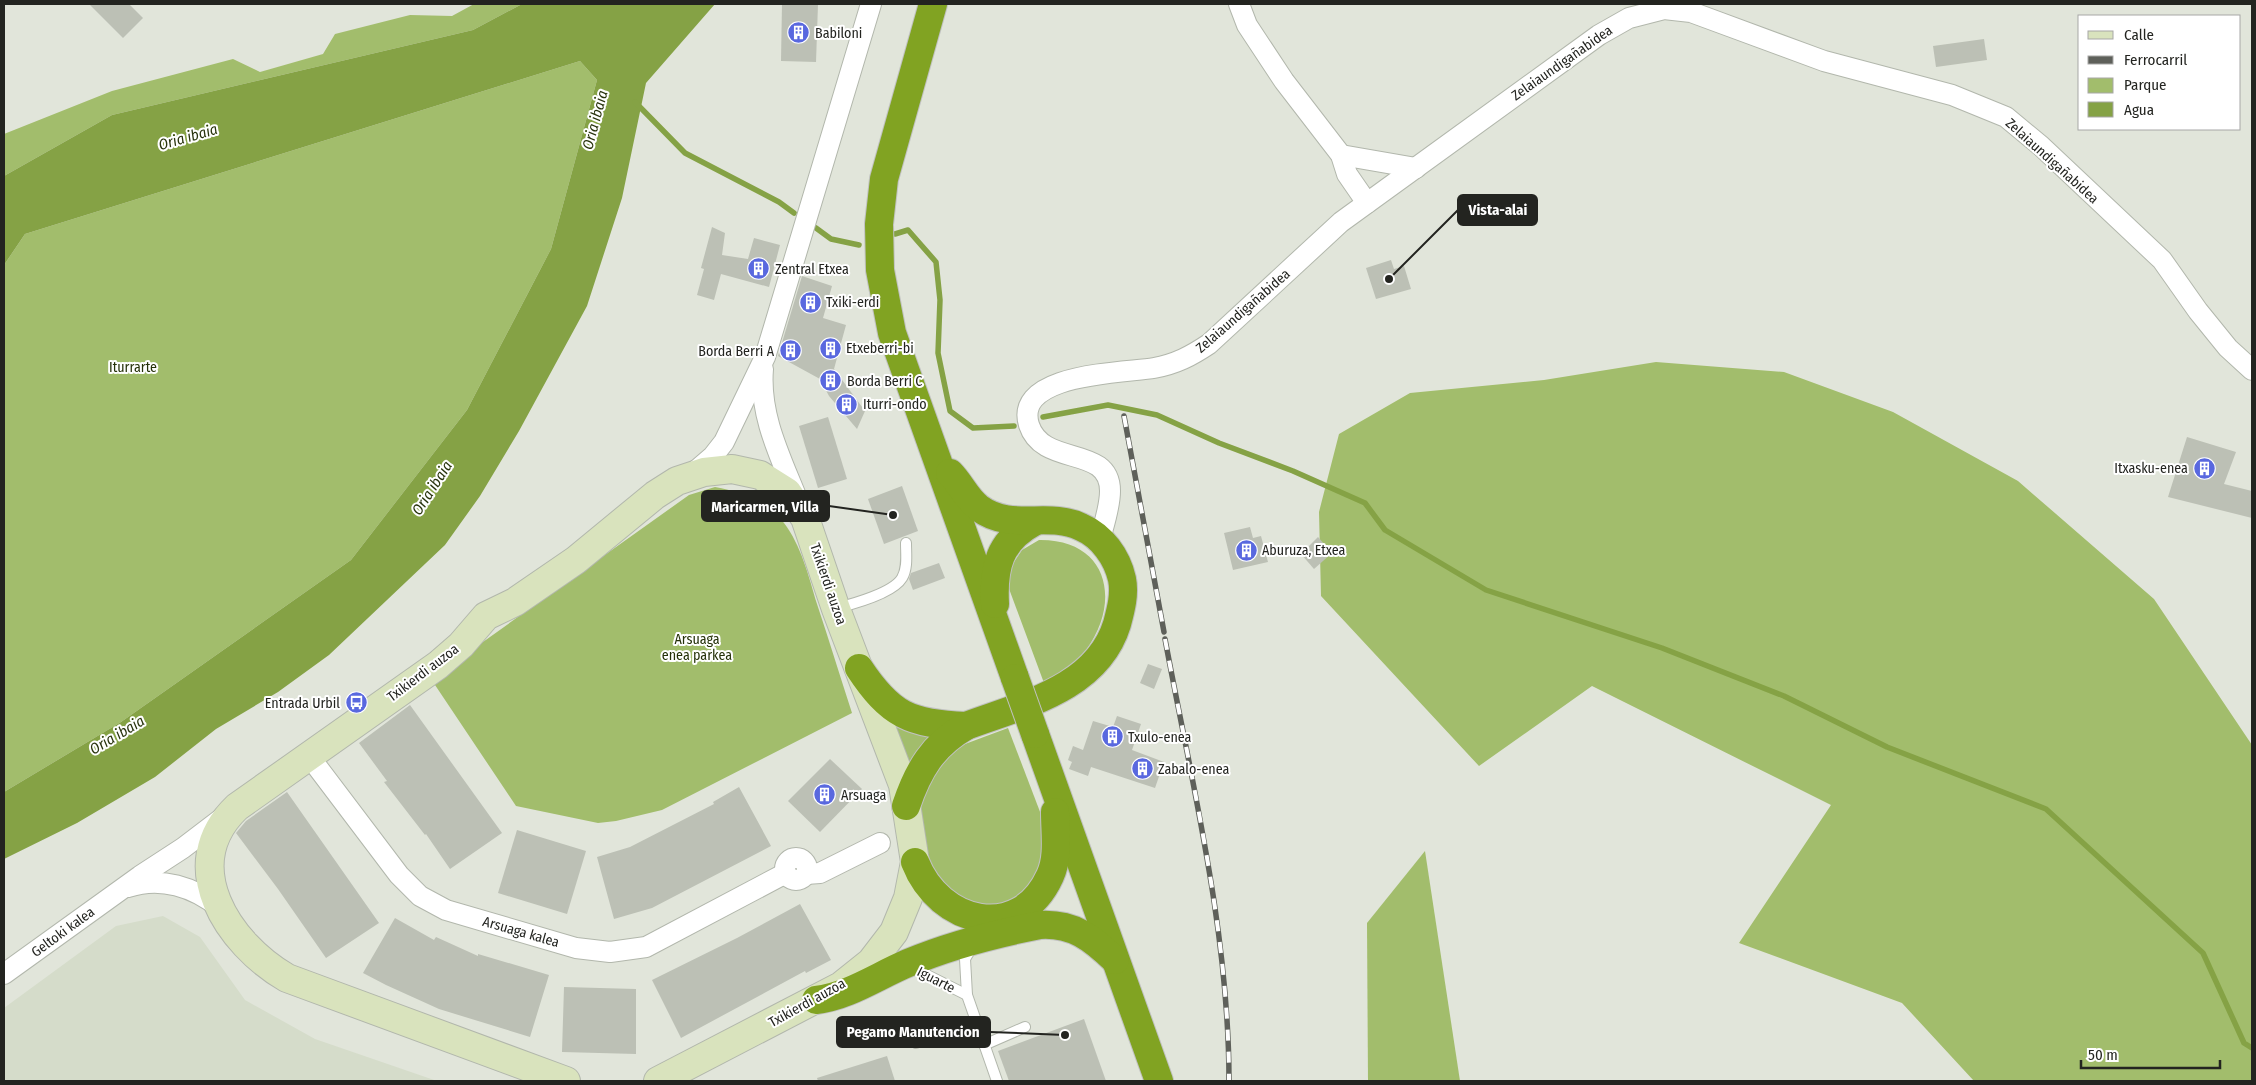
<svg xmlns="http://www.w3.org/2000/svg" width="2256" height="1085" font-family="'Fira Sans Condensed',sans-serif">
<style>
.built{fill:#d5dcca}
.green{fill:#a2bd6c}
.water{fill:#85a245}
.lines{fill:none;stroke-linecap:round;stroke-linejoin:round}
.stream{stroke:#85a245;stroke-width:5.5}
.building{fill:#bcc0b5}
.lane-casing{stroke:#b2b7ac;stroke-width:12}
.street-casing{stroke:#b2b7ac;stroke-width:22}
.secondary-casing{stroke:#b2b7ac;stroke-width:30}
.highway-casing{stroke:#c1c2c1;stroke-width:30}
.lane{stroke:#fff;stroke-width:10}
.street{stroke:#fff;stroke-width:20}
.secondary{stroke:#d9e3bd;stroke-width:28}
.highway{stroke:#81a322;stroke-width:28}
.rail-casing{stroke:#5e605a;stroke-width:5.5}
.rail{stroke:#fff;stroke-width:4;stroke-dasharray:11;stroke-linecap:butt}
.highway-bridge-casing{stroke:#c1c2c1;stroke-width:30;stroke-linecap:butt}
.highway-bridge{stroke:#81a322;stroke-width:28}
.labels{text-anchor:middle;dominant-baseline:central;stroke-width:4;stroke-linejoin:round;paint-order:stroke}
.poi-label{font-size:14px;fill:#232420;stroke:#fff;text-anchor:start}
.street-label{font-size:14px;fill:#232420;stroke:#fff}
.park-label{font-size:14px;fill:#253109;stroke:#fff}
.water-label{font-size:15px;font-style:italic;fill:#29340e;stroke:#fff}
.leader{fill:none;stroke:#232420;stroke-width:2}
.callout-dot{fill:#232420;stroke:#fff;stroke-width:2}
.callout{fill:#232420;stroke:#232420;stroke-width:2}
.callout-label{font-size:15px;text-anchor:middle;font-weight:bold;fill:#fff}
</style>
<rect width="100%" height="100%" fill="#e1e5da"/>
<path class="built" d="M 163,916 L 200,937 L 245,1000 L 315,1039 L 437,1081 L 4,1081 L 4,1008 L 116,926 Z"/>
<g class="green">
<path d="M 474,4 L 522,4 L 473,30 L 112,115 L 4,176 L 4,134 L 112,91 L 233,59 L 260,72 L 323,54 L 335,34 L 410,15 L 452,16 Z"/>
<path d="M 580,61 L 597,80 L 551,249 L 467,410 L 351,560 L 121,722 L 4,792 L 4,265 L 25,234 Z"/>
<path d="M 1656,362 L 1784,372 L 1893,412 L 2018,481 L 2154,599 L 2252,745 L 2252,1081 L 1974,1081 L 1902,1003 L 1739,943 L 1831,805 L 1592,686 L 1479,766 L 1321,596 L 1319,512 L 1339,434 L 1410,393 L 1544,380 Z"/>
<path d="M 715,487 C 741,492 767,501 784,523 C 801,545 809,577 817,604 C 829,640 840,676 852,713 L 662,810 L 616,821 L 598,823 L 516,806 L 431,679 L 689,495 Z"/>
<path d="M 1039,540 C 1108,539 1122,601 1086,650 C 1075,666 1060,674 1044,683 L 1008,586 L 1012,565 L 1022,550 Z"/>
<path d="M 887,714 L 944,733 L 909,774 Z"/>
<path d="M 1008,728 L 1042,817 L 1045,852 L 1037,877 L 1025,893 L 1003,905 L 979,908 L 958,901 L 927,867 L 920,835 L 921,804 L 934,768 L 957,747 Z"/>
<path d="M 1425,851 L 1460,1081 L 1368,1081 L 1367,923 Z"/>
</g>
<path class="water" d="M 522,4 L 715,4 L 646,83 L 622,198 L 587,306 L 519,431 L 480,496 L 445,545 L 329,655 L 278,692 L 216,729 L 155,777 L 77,823 L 4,859 L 4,792 L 121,722 L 351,560 L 467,410 L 551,249 L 597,80 L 580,61 L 25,234 L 4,265 L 4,176 L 112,115 L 473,30 Z"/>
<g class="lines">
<g class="stream">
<path d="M 635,102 L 685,153 L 779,202 L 794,213"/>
<path d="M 816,228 L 831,239 L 859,245"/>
<path d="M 895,234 L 908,230 L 936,262 L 940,300 L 938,353 L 950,411 L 973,428 L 1014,426"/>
<path d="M 1043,417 L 1108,405 L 1157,415 L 1219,443 L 1293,471 L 1365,503 L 1385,530 L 1486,590 L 1662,648 L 1784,696 L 1887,747 L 2046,809 L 2203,953 L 2244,1043 L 2252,1048"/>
</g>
</g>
<g class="building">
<path d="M 89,4 L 129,4 L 143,18 L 123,38 Z"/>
<path d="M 782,4 L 818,4 L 816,62 L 781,61 Z"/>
<path d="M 1984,39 L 1987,60 L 1936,67 L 1933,46 Z"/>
<path d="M 712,227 L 725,233 L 722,255 L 748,259 L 754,238 L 780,245 L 769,287 L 721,274 L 714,300 L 697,295 L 704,269 L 701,268 Z"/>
<path d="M 1391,260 L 1394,269 L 1404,266 L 1411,289 L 1376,299 L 1366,268 Z"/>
<path d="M 802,276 L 832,286 L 823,318 L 846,325 L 834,369 L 865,411 L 857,429 L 829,396 L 820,379 L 778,356 Z"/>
<path d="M 828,417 L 847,479 L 818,488 L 799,426 Z"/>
<path d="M 2187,437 L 2236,452 L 2224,484 L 2252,491 L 2252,518 L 2168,497 Z"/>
<path d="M 902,486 L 918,531 L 884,544 L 868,499 Z"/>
<path d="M 1250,527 L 1253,538 L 1261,536 L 1268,562 L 1233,570 L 1224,533 Z"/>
<path d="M 1318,537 L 1332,553 L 1314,569 L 1301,554 Z"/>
<path d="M 939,563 L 945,578 L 913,590 L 909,579 L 911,573 Z"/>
<path d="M 1148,664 L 1162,669 L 1154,689 L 1140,683 Z"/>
<path d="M 410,705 L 502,833 L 450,869 L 426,834 L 425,835 L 384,782 L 387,781 L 359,743 Z"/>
<path d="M 1117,716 L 1141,724 L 1132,750 L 1164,762 L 1155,788 L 1091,767 L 1088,776 L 1069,769 L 1072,762 L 1068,760 L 1073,746 L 1083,750 L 1093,721 L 1113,727 Z"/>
<path d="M 830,759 L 862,789 L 820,832 L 788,801 Z"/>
<path d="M 739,787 L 771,846 L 652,908 L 614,919 L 597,857 L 630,847 L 714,804 L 713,802 Z"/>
<path d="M 287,792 L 379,923 L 326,958 L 278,889 L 236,833 L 246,821 Z"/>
<path d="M 517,830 L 586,851 L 567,914 L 498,893 Z"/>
<path d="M 800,904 L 831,960 L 806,973 L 805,971 L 681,1038 L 652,980 L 737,938 Z"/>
<path d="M 395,918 L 434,940 L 436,937 L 478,956 L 478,954 L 549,975 L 530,1037 L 439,1009 L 386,985 L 363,973 Z"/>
<path d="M 564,987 L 636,989 L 636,1054 L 562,1052 Z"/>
<path d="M 1084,1019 L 1106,1081 L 1009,1081 L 998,1051 Z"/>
<path d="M 887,1056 L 895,1081 L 818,1081 L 817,1078 Z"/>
</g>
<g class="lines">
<defs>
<g id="lane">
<path d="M 837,608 C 853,604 893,593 902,578 C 908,568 906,554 906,543"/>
<path d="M 972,947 L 965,959 L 967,995 L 997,1081"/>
<path d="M 911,967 L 967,995"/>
<path d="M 916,1043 L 976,1020"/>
<path d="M 984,1045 L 1025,1027"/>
</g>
<g id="street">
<path d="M 1239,4 L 1247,25 L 1284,81 L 1341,155 L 1347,174 L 1367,203"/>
<path d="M 1341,155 L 1416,168"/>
<path d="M 763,369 C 759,416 781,458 798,501"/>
<path d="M 691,475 L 713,456 L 724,442 L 765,357 L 871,4"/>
<path d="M 1100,539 C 1104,524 1110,507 1110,491 C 1110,444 1043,468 1029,425 C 1013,373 1124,373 1154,368 C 1176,364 1191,356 1209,344 L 1341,222 L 1599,35 L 1629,18 L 1664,9 L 1691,12 L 1824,61 L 1952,95 L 2006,117 L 2041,146 L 2162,260 L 2198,311 L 2228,348 L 2252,370"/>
<path d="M 309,756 L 399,875 L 420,896 L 446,910 L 576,948 L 610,952 L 646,947 L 786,873"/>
<circle cx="796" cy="869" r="11"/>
<path d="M 806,874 L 820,873 L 880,843"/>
<path d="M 128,887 C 161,876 194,887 220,908"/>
<path d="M 4,974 L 140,876 L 183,848 L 225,816"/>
</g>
<path id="secondary" d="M 566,1081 L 287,978 C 228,944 176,865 237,807 L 438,665 L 461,645 L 486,616 L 515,602 L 576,560 L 655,495 L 677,481 L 704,472 L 732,469 L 760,475 L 787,492 L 805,518 L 836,609 L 903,785 L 915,862 L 908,898 L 894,932 L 871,962 L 841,986 L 658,1081"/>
<g id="highway">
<path d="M 933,4 L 884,179 L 879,224 L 880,270 L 892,333 L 1015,678"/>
<path d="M 995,604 C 993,567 999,541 1034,522"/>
<path d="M 859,668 C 890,715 910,724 966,726"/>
<path d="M 1035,734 L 1159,1081"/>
<path d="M 906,806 C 918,770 933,745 966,726 C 1022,705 1097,689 1117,624 C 1121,609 1125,594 1122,579 C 1117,557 1102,536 1081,527 C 1048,511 1012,532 979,508 C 966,498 961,484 950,473"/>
<path d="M 915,862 C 939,924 1019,944 1050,876 C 1059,857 1055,833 1055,812"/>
<path d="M 816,1000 C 849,996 877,976 908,963 C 951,945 994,934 1040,925 C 1073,923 1092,938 1115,960"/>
</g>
</defs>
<use href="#lane" class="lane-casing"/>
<use href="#street" class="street-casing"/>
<use href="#secondary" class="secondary-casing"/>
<use href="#highway" class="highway-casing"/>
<use href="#lane" class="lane"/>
<use href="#street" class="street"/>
<use href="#secondary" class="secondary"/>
<use href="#highway" class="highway"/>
<defs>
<g id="rail">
<path d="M 1124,416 L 1164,632"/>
<path d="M 1165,639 C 1192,784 1229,932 1229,1081"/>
</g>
</defs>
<use href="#rail" class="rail-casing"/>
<use href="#rail" class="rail"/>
<defs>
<path id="highway-bridge" d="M 1015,678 L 1035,734"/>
</defs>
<use href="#highway-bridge" class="highway-bridge-casing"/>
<use href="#highway-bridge" class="highway-bridge"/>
</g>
<defs>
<symbol id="building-disc" viewBox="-11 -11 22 22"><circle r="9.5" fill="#5968df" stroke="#fff"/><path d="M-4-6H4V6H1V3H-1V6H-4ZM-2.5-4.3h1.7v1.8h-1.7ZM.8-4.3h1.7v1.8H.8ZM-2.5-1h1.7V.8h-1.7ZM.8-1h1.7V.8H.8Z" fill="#fff"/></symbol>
<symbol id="bus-disc" viewBox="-11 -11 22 22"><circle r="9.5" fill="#5968df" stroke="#fff"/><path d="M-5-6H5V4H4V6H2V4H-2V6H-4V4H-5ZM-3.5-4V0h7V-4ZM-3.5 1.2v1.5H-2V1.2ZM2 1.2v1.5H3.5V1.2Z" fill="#fff"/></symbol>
</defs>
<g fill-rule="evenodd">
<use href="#building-disc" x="786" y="20" width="25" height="25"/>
<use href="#building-disc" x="746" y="256" width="25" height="25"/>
<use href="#building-disc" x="798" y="290" width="25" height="25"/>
<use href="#building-disc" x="818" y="336" width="25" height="25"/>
<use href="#building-disc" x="778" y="338" width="25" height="25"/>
<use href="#building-disc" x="818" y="368" width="25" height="25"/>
<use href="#building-disc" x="834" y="392" width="25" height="25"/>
<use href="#building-disc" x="2192" y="456" width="25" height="25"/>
<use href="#building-disc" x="1234" y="538" width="25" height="25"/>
<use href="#bus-disc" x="344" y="690" width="25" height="25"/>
<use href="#building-disc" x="1100" y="724" width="25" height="25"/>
<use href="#building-disc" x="1130" y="756" width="25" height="25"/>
<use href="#building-disc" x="812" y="782" width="25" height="25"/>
</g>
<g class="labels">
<g class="poi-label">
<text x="815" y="33">Babiloni</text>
<text x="775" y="269">Zentral Etxea</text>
<text x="826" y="302">Txiki-erdi</text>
<text x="846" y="348">Etxeberri-bi</text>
<text x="774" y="351" text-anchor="end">Borda Berri A</text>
<text x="847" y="381">Borda Berri C</text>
<text x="863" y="404">Iturri-ondo</text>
<text x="2188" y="468" text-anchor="end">Itxasku-enea</text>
<text x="1262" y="550">Aburuza, Etxea</text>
<text x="340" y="703" text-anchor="end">Entrada Urbil</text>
<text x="1128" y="737">Txulo-enea</text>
<text x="1158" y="769">Zabalo-enea</text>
<text x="841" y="795">Arsuaga</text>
</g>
<g class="street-label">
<text transform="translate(1562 63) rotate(-35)">Zelaiaundigañabidea</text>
<text transform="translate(2052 161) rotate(42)">Zelaiaundigañabidea</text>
<text transform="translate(1243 311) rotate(-41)">Zelaiaundigañabidea</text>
<text transform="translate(828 584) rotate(71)">Txikierdi auzoa</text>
<text transform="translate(423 673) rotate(-37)">Txikierdi auzoa</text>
<text transform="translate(63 932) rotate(-36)">Geltoki kalea</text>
<text transform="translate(521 932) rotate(16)">Arsuaga kalea</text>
<text transform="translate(936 980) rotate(27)">Iguarte</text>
<text transform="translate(807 1003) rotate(-29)">Txikierdi auzoa</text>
</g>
<g class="park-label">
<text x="133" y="367">Iturrarte</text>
<text x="697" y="639">Arsuaga<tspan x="697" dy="16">enea parkea</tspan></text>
</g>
<g class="water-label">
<text transform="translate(595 120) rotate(-75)">Oria ibaia</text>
<text transform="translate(188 137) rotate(-16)">Oria ibaia</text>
<text transform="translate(432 488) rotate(-57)">Oria ibaia</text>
<text transform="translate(117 735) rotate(-31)">Oria ibaia</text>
</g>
</g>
<path class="leader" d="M1389 279L1458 210M893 515L829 506M1065 1035L990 1032"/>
<g class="callout-dot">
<circle cx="1389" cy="279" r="5"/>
<circle cx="893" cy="515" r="5"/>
<circle cx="1065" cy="1035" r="5"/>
</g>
<g class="callout">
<rect x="1458" y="195" width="79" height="30" rx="5"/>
<rect x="702" y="491" width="127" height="30" rx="5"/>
<rect x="837" y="1017" width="153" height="30" rx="5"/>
</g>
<g class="callout-label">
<text x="1498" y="215">Vista-alai</text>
<text x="765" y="512">Maricarmen, Villa</text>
<text x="913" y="1037">Pegamo Manutencion</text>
</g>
<rect width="2256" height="1085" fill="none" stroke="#232420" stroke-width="10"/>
<rect x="2078" y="15" width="162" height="115" fill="#ffffff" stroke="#a7a7a6"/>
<rect x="2088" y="31" width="25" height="8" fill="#d9e3bd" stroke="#a7a7a6"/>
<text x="2124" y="40" font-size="15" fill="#232420">Calle</text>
<rect x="2088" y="56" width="25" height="8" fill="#5e605a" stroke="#a7a7a6"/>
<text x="2124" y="65" font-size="15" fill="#232420">Ferrocarril</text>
<rect x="2088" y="78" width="25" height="15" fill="#a2bd6c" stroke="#a7a7a6"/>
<text x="2124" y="90" font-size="15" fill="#232420">Parque</text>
<rect x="2088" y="102" width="25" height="15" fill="#85a245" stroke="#a7a7a6"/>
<text x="2124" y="115" font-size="15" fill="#232420">Agua</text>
<path d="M2081 1060v8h139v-8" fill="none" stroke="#232420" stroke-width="2.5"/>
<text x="2088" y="1060" font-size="15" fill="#232420" stroke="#ffffff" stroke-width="4" paint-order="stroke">50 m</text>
</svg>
